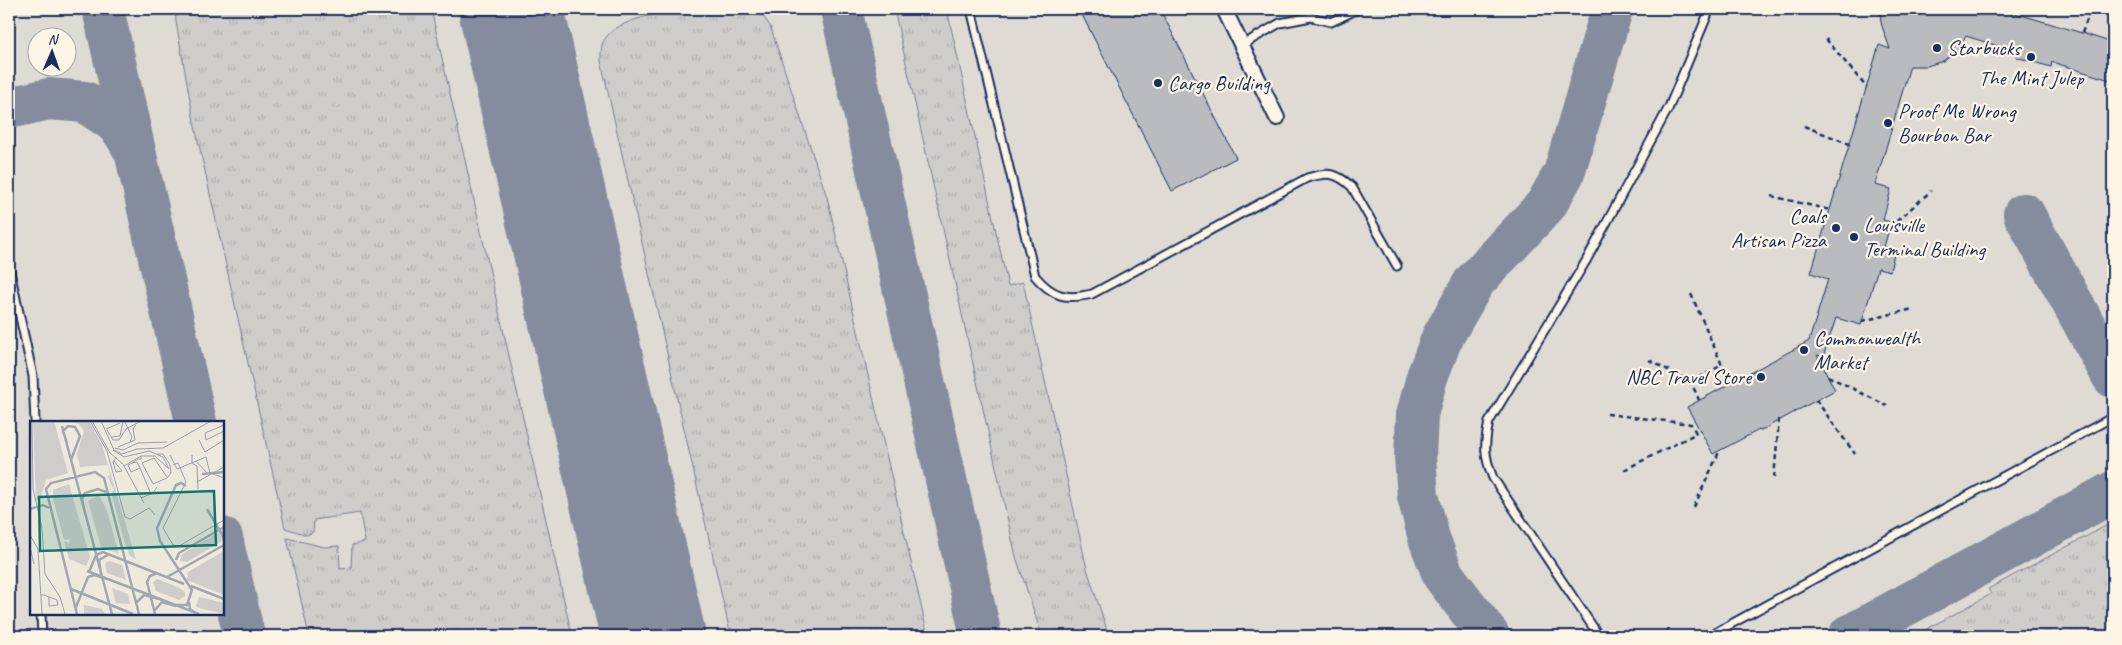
<svg xmlns="http://www.w3.org/2000/svg" width="2122" height="645" font-family="Caveat,sans-serif">
<style>
.built{fill:#dedbd4;fill-rule:evenodd}
.grass{fill:url(#grass-tufts);stroke:#757e94}
.lines{fill:none;stroke-linecap:round;stroke-linejoin:round}
.taxiway{stroke:#848c9e;stroke-width:42}
.runway{stroke:#848c9e;stroke-width:105}
.building{fill:#babbbe;stroke:#1b2f5e}
.lane-casing{stroke:#1b2f5e;stroke-width:11}
.street-casing{stroke:#1b2f5e;stroke-width:18}
.path{stroke:#1b2f5e;stroke-width:2.5;stroke-dasharray:5 4;stroke-linecap:butt}
.lane{stroke:#fcf5e5;stroke-width:7}
.street{stroke:#fcf5e5;stroke-width:14}
.poi-dot{fill:#1b2f5e;stroke:#fcf5e5;stroke-width:2}
.labels{text-anchor:middle;dominant-baseline:central;stroke-width:4.5;stroke-linejoin:round;paint-order:stroke}
.poi-label{font-size:21px;fill:#1b2f5e;stroke:#fcf5e5;text-anchor:start}
.inset-river{fill:none;stroke:#a2a7af;stroke-width:2.5}
.inset-road{fill:none;stroke:#9a9faa;stroke-width:1}
.view{fill:#0f766e;fill-opacity:0.15;stroke:#0f766e;stroke-width:2.5}
.inset-edge{fill:none;stroke:#1b2f5e;stroke-width:2.5}
</style>
<defs>
<pattern id="grass-tufts" width="24" height="20" patternUnits="userSpaceOnUse" patternTransform="scale(1.25)"><rect width="24" height="20" fill="#cfcdca"/><path d="M3 7l-1-3M5 7V3M7 7l1-3M15 17l-1-3M17 17v-4M19 17l1-3" fill="none" stroke="#b1b0b0"/></pattern>
</defs>
<rect width="100%" height="100%" fill="#eee9dd"/>
<filter id="ink" filterUnits="userSpaceOnUse"><feTurbulence type="fractalNoise" baseFrequency=".02" numOctaves="2"/><feDisplacementMap in="SourceGraphic" scale="10" xChannelSelector="R" yChannelSelector="G"/><feConvolveMatrix kernelMatrix="1 2 1 2 8 2 1 2 1" color-interpolation-filters="sRGB"/></filter>
<g filter="url(#ink)">
<path class="built" d="M 9,9 L 2113,9 L 2113,636 L 9,636 ZM 38,38 L 68,38 L 68,68 L 38,68 ZM 31,422 L 222,422 L 222,614 L 31,614 Z"/>
<g class="grass">
<path d="M 175,9 L 431,9 L 572,636 L 309,636 L 287,538 L 324,547 L 339,546 L 340,569 L 351,568 L 352,545 L 365,542 L 360,513 L 314,520 L 313,532 L 307,535 L 285,528 L 195,127 L 176,22 Z"/>
<path d="M 682,9 L 758,9 L 770,26 L 827,197 L 928,636 L 749,636 L 729,628 L 601,61 C 601,56 601,50 602,45 C 610,19 660,14 682,9 Z"/>
<path d="M 894,9 L 947,9 L 1008,286 L 1023,282 L 1087,569 L 1109,636 L 1042,636 L 1016,557 Z"/>
<path d="M 2113,522 L 2113,636 L 1914,636 L 1991,594 L 1988,589 Z"/>
</g>
<g class="lines">
<g class="taxiway">
<path d="M 103,9 L 196,422"/>
<path d="M 535,9 L 525,39 L 527,68 L 557,214"/>
<path d="M 841,9 L 981,636"/>
<path d="M 9,108 L 49,99 L 85,102 L 112,120 L 123,131 L 133,148"/>
<path d="M 2024,214 L 2113,377"/>
<path d="M 222,538 L 244,636"/>
<path d="M 1489,636 L 1443,575 L 1429,538 L 1418,496 L 1415,457 L 1417,415 L 1427,377 L 1442,338 L 1474,282 L 1546,205 L 1564,173 L 1612,9"/>
<path d="M 1849,636 L 2113,492"/>
</g>
<path class="runway" d="M 511,9 L 653,636"/>
</g>
<g class="building">
<path d="M 1079,9 L 1160,9 L 1236,158 L 1172,191 Z"/>
<path d="M 1880,9 L 2001,9 L 2082,33 L 2113,43 L 2113,81 L 2052,62 L 2051,67 L 2016,57 L 2017,52 L 1966,36 L 1957,50 L 1943,61 L 1927,66 L 1910,66 L 1875,185 L 1891,189 L 1883,220 L 1891,222 L 1884,247 L 1895,250 L 1890,271 L 1878,268 L 1861,325 L 1836,318 L 1823,357 L 1817,355 L 1835,390 L 1760,431 L 1759,430 L 1713,454 L 1687,407 L 1809,341 L 1828,279 L 1811,273 L 1879,45 L 1890,49 L 1881,23 Z"/>
</g>
<g class="lines">
<defs>
<g id="lane">
<path d="M 971,9 L 1035,276 C 1053,297 1066,300 1092,294 L 1307,178 C 1328,172 1336,172 1352,187 L 1397,266"/>
<path d="M 1242,45 L 1280,23 L 1311,17 L 1331,22 L 1358,9"/>
<path d="M 9,267 L 33,376 L 35,422"/>
<path d="M 41,614 L 42,636"/>
<path d="M 1599,636 L 1493,478 C 1484,456 1484,445 1489,422 L 1586,261 L 1669,107 L 1710,9"/>
<path d="M 1709,636 L 2113,417"/>
</g>
<path id="street" d="M 1224,9 L 1277,118"/>
</defs>
<use href="#lane" class="lane-casing"/>
<use href="#street" class="street-casing"/>
<g class="path">
<path d="M 2008,9 L 2009,11"/>
<path d="M 2082,33 L 2091,9"/>
<path d="M 1826,39 L 1867,88"/>
<path d="M 1804,126 L 1850,144"/>
<path d="M 1771,196 L 1830,210"/>
<path d="M 1890,227 L 1931,191"/>
<path d="M 1862,321 L 1913,309"/>
<path d="M 1649,360 L 1691,382 L 1699,400"/>
<path d="M 1828,376 L 1887,406"/>
<path d="M 1691,382 L 1722,365 L 1691,294"/>
<path d="M 1816,400 L 1855,454"/>
<path d="M 1607,414 L 1691,424 L 1696,433 L 1701,431"/>
<path d="M 1624,470 L 1697,433"/>
<path d="M 1774,478 L 1779,419"/>
<path d="M 1694,507 L 1720,450"/>
</g>
<use href="#lane" class="lane"/>
<use href="#street" class="street"/>
</g>
</g>
<g class="poi-dot">
<circle cx="1937" cy="48" r="5"/>
<circle cx="2031" cy="57" r="5"/>
<circle cx="1158" cy="83" r="5"/>
<circle cx="1888" cy="123" r="5"/>
<circle cx="1836" cy="228" r="5"/>
<circle cx="1854" cy="237" r="5"/>
<circle cx="1804" cy="350" r="5"/>
<circle cx="1761" cy="377" r="5"/>
</g>
<g class="labels">
<g class="poi-label">
<text x="1947" y="48">Starbucks</text>
<text x="2031" y="78" text-anchor="middle">The Mint Julep</text>
<text x="1168" y="83">Cargo Building</text>
<text x="1898" y="111">Proof Me Wrong<tspan x="1898" dy="24">Bourbon Bar</tspan></text>
<text x="1826" y="216" text-anchor="end">Coals<tspan x="1826" dy="24">Artisan Pizza</tspan></text>
<text x="1864" y="225">Louisville<tspan x="1864" dy="24">Terminal Building</tspan></text>
<text x="1814" y="338">Commonwealth<tspan x="1814" dy="24">Market</tspan></text>
<text x="1751" y="377" text-anchor="end">NBC Travel Store</text>
</g>
</g>
<g transform="translate(30 421)">
<rect width="194" height="194" fill="#eee9dd"/>
<path d="M 3,0 L 24,0 L 38,52 L 16,59 L 10,78 L 6,80 ZM 38,0 L 59,0 L 72,24 L 106,138 L 100,135 L 94,119 L 81,71 L 84,69 L 77,54 L 80,55 L 78,44 L 50,46 L 47,33 L 54,10 L 49,3 ZM 39,63 L 60,136 L 56,145 L 39,138 L 34,120 L 39,122 L 40,118 L 34,119 L 23,78 L 23,69 ZM 69,74 L 77,90 L 89,133 L 71,126 L 58,80 ZM 194,108 L 194,119 L 157,141 L 150,140 L 152,133 ZM 194,130 L 194,174 L 157,159 L 158,151 ZM 79,140 L 92,144 L 96,159 L 77,152 L 75,142 ZM 127,158 L 148,166 L 155,171 L 155,175 L 149,179 L 126,170 L 123,161 ZM 82,167 L 98,173 L 100,183 L 86,182 ZM 169,176 L 194,182 L 194,193 L 169,187 L 166,185 ZM 54,184 L 72,188 L 75,193 L 54,193 Z" fill="#cfcdca"/>
<path class="inset-river" d="M 32,5 L 82,193M 37,22 L 33,10 L 38,5 L 45,6 L 50,15 L 41,39M 172,53 L 194,51M 0,88 L 13,84 L 19,87M 177,88 L 194,117M 55,92 L 52,78 L 55,72 L 68,68 L 76,71M 146,139 L 149,132 L 194,106M 57,150 L 169,193M 59,151 L 66,134 L 73,131 L 154,163M 71,153 L 69,139 L 78,134M 137,156 L 194,124M 161,165 L 194,178M 41,168 L 103,193M 107,181 L 114,174 L 129,178M 159,181 L 160,188 L 167,193M 145,184 L 157,184 L 162,169 L 130,120 L 127,107 L 146,64 L 151,62 L 156,65M 46,186 L 58,156 L 64,154 L 77,158M 125,189 L 132,181 L 146,185M 47,193 L 16,68 L 21,62 L 65,51 L 74,57 L 109,193M 125,193 L 117,161 L 120,155 L 127,152"/>
<path class="inset-road" d="M 2,0 L 3,68 L 12,107 L 15,153 L 30,176 L 35,193M 60,0 L 77,30 L 95,96 L 100,98 L 119,87 L 125,94M 62,0 L 80,32 L 93,43 L 114,82M 71,0 L 84,29 L 92,33 L 107,28 L 133,27 L 181,0M 95,1 L 102,16 L 100,21M 194,4 L 175,12 L 176,19 L 194,10M 76,8 L 90,2M 77,9 L 83,19 L 89,19 L 96,8 L 111,0M 82,16 L 90,15 L 93,0M 169,19 L 175,31 L 194,19M 88,26 L 105,19 L 103,8 L 106,4M 85,27 L 93,29 L 108,22 L 137,21M 83,29 L 94,36 L 119,30 L 133,36 L 139,48 L 125,35 L 111,35M 127,33 L 133,33 L 140,44 L 141,52 L 137,57 L 123,63 L 112,42 L 124,37 L 137,56M 140,34 L 147,48 L 176,36 L 180,52 L 194,57M 162,34 L 162,42 L 167,45 L 168,68M 84,40 L 92,50 L 86,51 L 83,41 L 83,40 L 84,40 L 86,36M 166,40 L 178,53M 143,44 L 148,42 L 156,61 L 133,107 L 143,124 L 149,125 L 194,99M 94,45 L 111,35 L 111,38 L 108,38 L 102,42 L 98,44 L 101,51 L 110,47 L 107,41 L 102,42M 110,47 L 121,73M 167,61 L 194,46M 111,77 L 123,72 L 127,66M 0,114 L 8,128 L 12,193M 0,126 L 4,143M 11,174 L 14,174 L 27,179 L 28,184 L 19,185 L 19,176"/>
<path class="view" d="M 184,70 L 186,124 L 10,130 L 9,76 Z"/>
<rect width="194" height="194" class="inset-edge"/>
</g>
<rect width="2122" height="645" fill="none" stroke="#fcf5e5" stroke-width="30"/>
<rect x="15" y="15" width="2092" height="615" fill="none" stroke="#1b2f5e" stroke-width="2" filter="url(#ink)"/>
<g transform="translate(52 52) rotate(2)"><circle r="24" fill="#fcf5e5" stroke="#a2a6af"/>
<path d="M0-4L9 19L0 12L-9 19Z" fill="#1b2f5e"/>
<text y="-8" font-size="14" font-weight="bold" text-anchor="middle" fill="#1b2f5e">N</text>
</g>
</svg>
